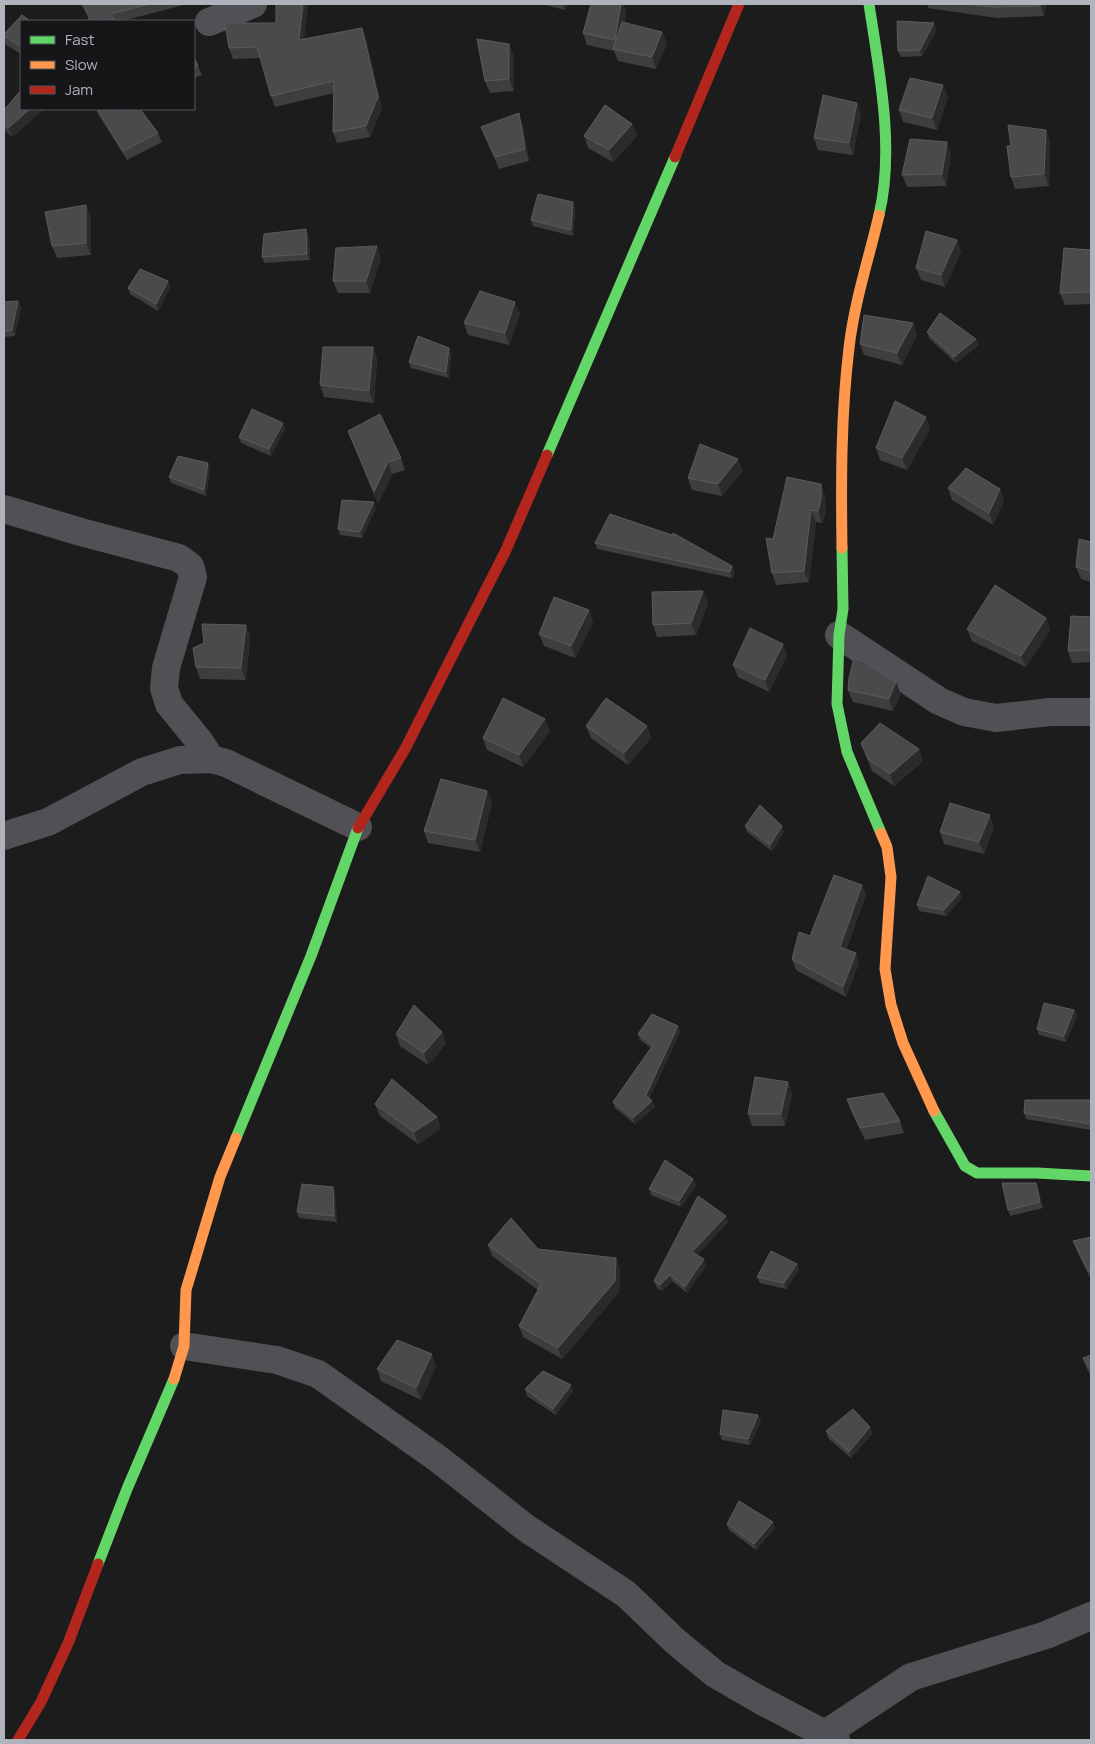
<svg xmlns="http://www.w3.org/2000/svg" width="1095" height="1744" font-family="Manrope,sans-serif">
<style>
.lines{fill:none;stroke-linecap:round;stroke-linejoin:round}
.street{stroke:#515155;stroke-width:28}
.fast{stroke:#63d668;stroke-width:11}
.slow{stroke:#ff974d;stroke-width:11}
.jam{stroke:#b3261e;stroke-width:11}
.wall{fill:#3e3e3f}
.shaded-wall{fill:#2b2b2c}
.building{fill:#4a4a4d;stroke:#5a5b5e}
</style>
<rect width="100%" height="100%" fill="#1c1c1c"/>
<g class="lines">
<g class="street">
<path d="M 209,22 L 253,4"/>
<path d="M 4,509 L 81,532 L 179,558 L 190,566 L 193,577 L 166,668 L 164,688 L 169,704 L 200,742 L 211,759"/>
<path d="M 839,635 L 939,701 L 964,712 L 996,718 L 1050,712 L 1091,712"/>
<path d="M 4,836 L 48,822 L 142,772 L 180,760 L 211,759 L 226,763 L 358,827"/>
<path d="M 184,1346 L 277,1360 L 318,1374 L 437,1458 L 526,1528 L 626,1594 L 675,1641 L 715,1674 L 760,1700 L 836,1740"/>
<path d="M 825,1734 L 911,1677 L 1046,1635 L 1091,1616"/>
</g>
<g class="fast">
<path d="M 869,4 C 879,71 895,148 879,215"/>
<path d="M 547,455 L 675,157"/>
<path d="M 842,548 L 843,609 L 839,635 L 837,704 L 847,752 L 881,833"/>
<path d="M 934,1111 L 965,1166 L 977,1173 L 1037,1173 L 1091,1176"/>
<path d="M 236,1138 L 311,956 L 358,828"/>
<path d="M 98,1564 L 127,1489 L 174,1379"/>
</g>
<g class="slow">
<path d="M 842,548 C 841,481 841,414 849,348 C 854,303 869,258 879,215"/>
<path d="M 881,833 L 887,847 L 891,877 L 885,969 L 891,1005 L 903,1043 L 934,1111"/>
<path d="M 174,1379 L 184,1346 L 186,1290 L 220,1177 L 236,1138"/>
</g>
<g class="jam">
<path d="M 675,157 L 739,4"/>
<path d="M 358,828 L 405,749 L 506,550 L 547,455"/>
<path d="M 18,1740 L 41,1702 L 69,1641 L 98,1564"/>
</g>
</g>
<g class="wall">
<path d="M 81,4 L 188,4 L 122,21 L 86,21 L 89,19 Z"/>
<path d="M 308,4 L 304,39 L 366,39 L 382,108 L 370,137 L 337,143 L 333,132 L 334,93 L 275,107 L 271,96 L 260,58 L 233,59 L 229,48 L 276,23 Z"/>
<path d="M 541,4 L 568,4 L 565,10 Z"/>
<path d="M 591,4 L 623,4 L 626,12 L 624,23 L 662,32 L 667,44 L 656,69 L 618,61 L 614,51 L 587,45 L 583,33 Z"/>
<path d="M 927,4 L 1046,4 L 1044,16 L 997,18 L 928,8 Z"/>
<path d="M 21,21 L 21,54 L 6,45 L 4,39 L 4,34 Z"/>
<path d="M 937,30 L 922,56 L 901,57 L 898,51 Z"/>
<path d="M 514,56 L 514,91 L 490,93 L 485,81 Z"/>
<path d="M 194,57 L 202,75 L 194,78 Z"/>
<path d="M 948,97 L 937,130 L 903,122 L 899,110 Z"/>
<path d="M 857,103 L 861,114 L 853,155 L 818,150 L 814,138 Z"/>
<path d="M 21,109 L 44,109 L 12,137 L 4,129 L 4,110 Z"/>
<path d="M 96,109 L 140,109 L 158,133 L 162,142 L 127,160 L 98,114 Z"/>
<path d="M 632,124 L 637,136 L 613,162 L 588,148 L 584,136 Z"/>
<path d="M 523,125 L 529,161 L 499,169 L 486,139 L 481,127 Z"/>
<path d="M 1046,130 L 1050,142 L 1049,186 L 1015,189 L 1011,177 L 1011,146 Z"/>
<path d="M 951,154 L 946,186 L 907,187 L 902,175 Z"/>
<path d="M 575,208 L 573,236 L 533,226 L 531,220 Z"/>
<path d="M 91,217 L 91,255 L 57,258 L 52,246 Z"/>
<path d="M 309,235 L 310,260 L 264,263 L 262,257 Z"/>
<path d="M 957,240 L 961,252 L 945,287 L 921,280 L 916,268 Z"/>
<path d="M 1091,250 L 1091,304 L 1065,305 L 1060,293 Z"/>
<path d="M 381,258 L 370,293 L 338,293 L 333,281 Z"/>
<path d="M 168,281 L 170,287 L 158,311 L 130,294 L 128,288 Z"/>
<path d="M 4,302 L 21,307 L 15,336 L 4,337 Z"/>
<path d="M 520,314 L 509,345 L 468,335 L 464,323 Z"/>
<path d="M 913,323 L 917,335 L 902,365 L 864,355 L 860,344 Z"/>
<path d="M 927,332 L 976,339 L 979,345 L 956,363 L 929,338 Z"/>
<path d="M 373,347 L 377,359 L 374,403 L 324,397 L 320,385 Z"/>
<path d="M 449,348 L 451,354 L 449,378 L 411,368 L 409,362 Z"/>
<path d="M 926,417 L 930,429 L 907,470 L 880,460 L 876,448 Z"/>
<path d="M 283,423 L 285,429 L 271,456 L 241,443 L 239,437 Z"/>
<path d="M 348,431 L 401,458 L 405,470 L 392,474 L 378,504 Z"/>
<path d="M 208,463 L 210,469 L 206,496 L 171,483 L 169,477 Z"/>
<path d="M 743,471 L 722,496 L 692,490 L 688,478 Z"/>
<path d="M 821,484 L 825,496 L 826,512 L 822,523 L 816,522 L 809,582 L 776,585 L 772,573 L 773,539 Z"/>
<path d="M 948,488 L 1004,501 L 993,525 L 952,500 Z"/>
<path d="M 376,508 L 362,538 L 340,535 L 338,529 Z"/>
<path d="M 1091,542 L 1091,582 L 1081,579 L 1076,567 Z"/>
<path d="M 595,543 L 732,566 L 735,572 L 732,578 L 597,549 Z"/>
<path d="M 703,591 L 708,603 L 696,635 L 657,637 L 653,625 Z"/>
<path d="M 589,610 L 593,622 L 575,658 L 544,646 L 539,634 Z"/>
<path d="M 1091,617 L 1091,662 L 1072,663 L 1068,651 Z"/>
<path d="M 1046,618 L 1050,630 L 1026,667 L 972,641 L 967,629 Z"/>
<path d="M 246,625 L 250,637 L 246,680 L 200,679 L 196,667 L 204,643 Z"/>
<path d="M 783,644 L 787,656 L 769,692 L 738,677 L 733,665 Z"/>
<path d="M 848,690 L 901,694 L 893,711 L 853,702 Z"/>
<path d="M 586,726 L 647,726 L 651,738 L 628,765 L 591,738 Z"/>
<path d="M 550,731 L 523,767 L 487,750 L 483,738 Z"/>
<path d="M 861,743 L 919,749 L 923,761 L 894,786 L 872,771 Z"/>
<path d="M 487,791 L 492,803 L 480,852 L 428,843 L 424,831 Z"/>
<path d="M 745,826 L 784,832 L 772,851 L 747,832 Z"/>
<path d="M 994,827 L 984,854 L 944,844 L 940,832 Z"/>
<path d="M 862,885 L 866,895 L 846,950 L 859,963 L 846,997 L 796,970 L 792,959 L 810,936 Z"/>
<path d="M 962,898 L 946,916 L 919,911 L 917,905 Z"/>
<path d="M 1074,1010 L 1077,1016 L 1066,1042 L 1039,1035 L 1037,1029 Z"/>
<path d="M 678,1026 L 680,1032 L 649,1099 L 652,1101 L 655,1107 L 635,1124 L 615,1108 L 613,1102 L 651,1048 L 640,1040 L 638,1034 Z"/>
<path d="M 442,1032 L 446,1044 L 428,1065 L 400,1046 L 396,1034 Z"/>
<path d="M 788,1082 L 792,1094 L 785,1126 L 752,1126 L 748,1114 Z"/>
<path d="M 847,1099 L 900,1121 L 904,1133 L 865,1140 L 851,1111 Z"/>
<path d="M 1091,1100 L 1091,1130 L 1026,1119 L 1024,1113 Z"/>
<path d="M 375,1104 L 437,1117 L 441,1129 L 418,1144 L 380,1116 Z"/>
<path d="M 693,1179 L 696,1185 L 681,1207 L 651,1195 L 649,1189 Z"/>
<path d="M 333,1187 L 335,1193 L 337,1222 L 299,1218 L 297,1212 Z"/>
<path d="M 1038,1189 L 1043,1208 L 1010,1216 L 1008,1210 Z"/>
<path d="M 728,1222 L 697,1255 L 706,1266 L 687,1293 L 672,1281 L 662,1291 L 657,1288 L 654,1281 Z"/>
<path d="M 1091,1237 L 1091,1280 L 1078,1253 L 1073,1241 Z"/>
<path d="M 488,1245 L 620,1269 L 619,1292 L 562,1359 L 523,1337 L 519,1326 L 538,1290 L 492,1256 Z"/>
<path d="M 797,1264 L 799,1270 L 786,1289 L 760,1283 L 757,1277 Z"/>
<path d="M 1091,1355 L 1091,1376 L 1087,1369 L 1083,1358 Z"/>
<path d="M 436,1366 L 421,1400 L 381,1381 L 377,1369 Z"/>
<path d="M 525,1389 L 573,1391 L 556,1415 L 527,1396 Z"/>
<path d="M 758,1415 L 761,1421 L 750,1445 L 722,1440 L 720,1434 Z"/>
<path d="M 826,1431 L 873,1433 L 851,1458 L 828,1438 Z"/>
<path d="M 727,1524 L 775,1528 L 756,1550 L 729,1530 Z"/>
</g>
<g class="shaded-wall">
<path d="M 303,4 L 308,4 L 303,51 L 299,40 Z"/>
<path d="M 563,4 L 568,4 L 565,10 Z"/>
<path d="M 621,4 L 623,4 L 626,12 L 620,50 L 619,50 L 615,40 Z"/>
<path d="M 1041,4 L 1046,4 L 1044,16 L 1040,6 Z"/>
<path d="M 934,23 L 937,30 L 922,56 L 920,50 Z"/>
<path d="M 362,28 L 366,39 L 382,108 L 370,137 L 366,126 Z"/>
<path d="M 662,32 L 667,44 L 656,69 L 652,57 Z"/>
<path d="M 509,44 L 514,56 L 514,91 L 509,79 Z"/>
<path d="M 943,85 L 948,97 L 937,130 L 932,118 Z"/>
<path d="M 857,103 L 861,114 L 853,155 L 849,143 Z"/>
<path d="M 30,109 L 44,109 L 12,137 L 8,128 Z"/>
<path d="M 519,113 L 523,125 L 529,161 L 525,149 Z"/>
<path d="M 632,124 L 637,136 L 613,162 L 609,150 Z"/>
<path d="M 1046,130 L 1050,142 L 1049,186 L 1044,174 Z"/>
<path d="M 947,142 L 951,154 L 946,186 L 942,174 Z"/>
<path d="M 573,202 L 575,208 L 573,236 L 571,230 Z"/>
<path d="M 86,205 L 91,217 L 91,255 L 86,243 Z"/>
<path d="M 306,229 L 309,235 L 310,260 L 307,254 Z"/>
<path d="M 957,240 L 961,252 L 945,287 L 941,275 Z"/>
<path d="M 377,246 L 381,258 L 370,293 L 366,281 Z"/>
<path d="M 168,281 L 170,287 L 158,311 L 156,304 Z"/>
<path d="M 18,301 L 21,307 L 15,336 L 12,330 Z"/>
<path d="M 515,302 L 520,314 L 509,345 L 505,333 Z"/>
<path d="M 913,323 L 917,335 L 902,365 L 897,353 Z"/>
<path d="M 976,339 L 979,345 L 956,363 L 954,357 Z"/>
<path d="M 373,347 L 377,359 L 374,403 L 369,391 Z"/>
<path d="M 449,348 L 451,354 L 449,378 L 446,372 Z"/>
<path d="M 926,417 L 930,429 L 907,470 L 902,458 Z"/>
<path d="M 283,423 L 285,429 L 271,456 L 269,449 Z"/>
<path d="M 738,459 L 743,471 L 722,496 L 718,484 Z"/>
<path d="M 388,462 L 392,474 L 378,504 L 374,492 Z"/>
<path d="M 208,463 L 210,469 L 206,496 L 204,490 Z"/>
<path d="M 821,484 L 825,496 L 826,512 L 822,523 L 818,511 Z"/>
<path d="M 1000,489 L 1004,501 L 993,525 L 989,513 Z"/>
<path d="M 374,502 L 376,508 L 362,538 L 360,532 Z"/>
<path d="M 811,510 L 816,522 L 809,582 L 804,571 Z"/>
<path d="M 732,566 L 735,572 L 732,578 L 730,572 Z"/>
<path d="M 703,591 L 708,603 L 696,635 L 691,623 Z"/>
<path d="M 589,610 L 593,622 L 575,658 L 571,646 Z"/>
<path d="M 1046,618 L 1050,630 L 1026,667 L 1021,656 Z"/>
<path d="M 246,625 L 250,637 L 246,680 L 241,668 Z"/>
<path d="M 783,644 L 787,656 L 769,692 L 765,680 Z"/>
<path d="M 896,682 L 901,694 L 893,711 L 889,699 Z"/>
<path d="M 545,719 L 550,731 L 523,767 L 519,755 Z"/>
<path d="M 647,726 L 651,738 L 628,765 L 624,753 Z"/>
<path d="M 919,749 L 923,761 L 894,786 L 890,774 Z"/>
<path d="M 487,791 L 492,803 L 480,852 L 475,840 Z"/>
<path d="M 990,815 L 994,827 L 984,854 L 979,842 Z"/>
<path d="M 782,826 L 784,832 L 772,851 L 770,845 Z"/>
<path d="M 862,885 L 866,895 L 843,957 L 840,947 Z"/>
<path d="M 960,892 L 962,898 L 946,916 L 944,910 Z"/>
<path d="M 856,953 L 859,963 L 846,997 L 843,987 Z"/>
<path d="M 1074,1010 L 1077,1016 L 1066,1042 L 1064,1036 Z"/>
<path d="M 678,1026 L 680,1032 L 648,1101 L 646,1095 Z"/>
<path d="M 442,1032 L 446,1044 L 428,1065 L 424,1053 Z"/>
<path d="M 788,1082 L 792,1094 L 785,1126 L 781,1114 Z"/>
<path d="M 652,1101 L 655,1107 L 635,1124 L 633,1118 Z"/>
<path d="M 437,1117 L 441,1129 L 418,1144 L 414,1132 Z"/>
<path d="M 693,1179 L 696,1185 L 681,1207 L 679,1201 Z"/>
<path d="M 1036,1183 L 1038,1189 L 1043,1208 L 1040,1202 Z"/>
<path d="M 333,1187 L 335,1193 L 337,1222 L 334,1216 Z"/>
<path d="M 726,1216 L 728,1222 L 694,1258 L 692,1252 Z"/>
<path d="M 616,1258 L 620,1269 L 619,1292 L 562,1359 L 558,1348 Z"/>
<path d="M 704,1259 L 706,1266 L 687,1293 L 685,1287 Z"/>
<path d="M 797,1264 L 799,1270 L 786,1289 L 784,1283 Z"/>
<path d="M 670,1275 L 672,1281 L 662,1291 L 660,1285 Z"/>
<path d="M 432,1354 L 436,1366 L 421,1400 L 416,1388 Z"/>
<path d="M 571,1385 L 573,1391 L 556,1415 L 553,1409 Z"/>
<path d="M 758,1415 L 761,1421 L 750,1445 L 748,1439 Z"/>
<path d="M 870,1427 L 873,1433 L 851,1458 L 849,1452 Z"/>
<path d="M 773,1522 L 775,1528 L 756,1550 L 754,1544 Z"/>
</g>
<g class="building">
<path d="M 83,4 L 150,4 L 110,14 L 115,21 L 86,21 L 90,18 Z"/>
<path d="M 276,4 L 303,4 L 299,40 L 362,28 L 378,97 L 366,126 L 333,132 L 334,81 L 271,96 L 257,47 L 229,48 L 225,23 L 276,23 Z"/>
<path d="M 591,4 L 621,4 L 615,40 L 583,33 Z"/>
<path d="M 967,4 L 1041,4 L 1040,6 L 993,7 Z"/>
<path d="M 22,15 L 30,21 L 21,21 L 21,47 L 4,36 L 4,34 Z"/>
<path d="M 897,21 L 934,23 L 920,50 L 898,51 Z"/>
<path d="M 622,22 L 662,32 L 652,57 L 613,49 Z"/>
<path d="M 477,39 L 509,44 L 509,79 L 485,81 Z"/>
<path d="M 194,57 L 198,66 L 194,68 Z"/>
<path d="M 910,78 L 943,85 L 932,118 L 899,110 Z"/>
<path d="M 21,90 L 21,109 L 30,109 L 8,128 L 4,123 L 4,110 Z"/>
<path d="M 823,95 L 857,103 L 849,143 L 814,138 Z"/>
<path d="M 605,105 L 632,124 L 609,150 L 584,136 Z"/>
<path d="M 97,109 L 140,109 L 158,133 L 123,151 Z"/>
<path d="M 519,113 L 525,149 L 495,157 L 481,127 Z"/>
<path d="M 1008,125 L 1046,130 L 1044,174 L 1011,177 L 1007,146 L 1011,146 Z"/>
<path d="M 910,139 L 947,142 L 942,174 L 902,175 Z"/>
<path d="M 538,194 L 573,202 L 571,230 L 531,220 Z"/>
<path d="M 86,205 L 86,243 L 52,246 L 45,212 Z"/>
<path d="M 306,229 L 307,254 L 262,257 L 264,234 Z"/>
<path d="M 926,231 L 957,240 L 941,275 L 916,268 Z"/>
<path d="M 377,246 L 366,281 L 333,281 L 336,248 Z"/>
<path d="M 1064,248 L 1091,250 L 1091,292 L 1060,293 Z"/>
<path d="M 140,269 L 168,281 L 156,304 L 128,288 Z"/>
<path d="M 480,291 L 515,302 L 505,333 L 464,323 Z"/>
<path d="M 18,301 L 12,330 L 4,331 L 4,302 Z"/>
<path d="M 940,313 L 976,339 L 954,357 L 927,332 Z"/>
<path d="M 864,315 L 913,323 L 897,353 L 860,344 Z"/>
<path d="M 418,336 L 449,348 L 446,372 L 409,362 Z"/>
<path d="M 323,347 L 373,347 L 369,391 L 320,385 Z"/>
<path d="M 895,401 L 926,417 L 902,458 L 876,448 Z"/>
<path d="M 252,409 L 283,423 L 269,449 L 239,437 Z"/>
<path d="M 380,414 L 401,458 L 388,462 L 374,492 L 348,431 Z"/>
<path d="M 700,444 L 738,459 L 718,484 L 688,478 Z"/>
<path d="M 178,456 L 208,463 L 204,490 L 169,477 Z"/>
<path d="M 966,468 L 1000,489 L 989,513 L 948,488 Z"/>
<path d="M 787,477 L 821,484 L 821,500 L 818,511 L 811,510 L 804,571 L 772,573 L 766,538 L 773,539 Z"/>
<path d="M 342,500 L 374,502 L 360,532 L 338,529 Z"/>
<path d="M 610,514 L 672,535 L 673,533 L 732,566 L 730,572 L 595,543 Z"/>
<path d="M 1079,539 L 1091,542 L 1091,571 L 1076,567 Z"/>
<path d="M 995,585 L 1046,618 L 1021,656 L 967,629 Z"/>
<path d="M 703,591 L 691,623 L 653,625 L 652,592 Z"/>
<path d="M 554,597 L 589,610 L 571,646 L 539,634 Z"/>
<path d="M 1071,616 L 1091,617 L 1091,650 L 1068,651 Z"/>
<path d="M 202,624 L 246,625 L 241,668 L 196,667 L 193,648 L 204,643 Z"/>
<path d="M 750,628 L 783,644 L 765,680 L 733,665 Z"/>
<path d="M 854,658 L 865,662 L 896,682 L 889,699 L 848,690 L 849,678 Z"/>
<path d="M 503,698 L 545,719 L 519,755 L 483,738 Z"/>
<path d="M 606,698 L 647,726 L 624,753 L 586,726 Z"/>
<path d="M 880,723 L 919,749 L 890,774 L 868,759 L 861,743 Z"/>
<path d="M 441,779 L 487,791 L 475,840 L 424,831 Z"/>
<path d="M 950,803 L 990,815 L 979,842 L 940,832 Z"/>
<path d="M 760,805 L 782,826 L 770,845 L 745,826 Z"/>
<path d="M 834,875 L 862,885 L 840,947 L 856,953 L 843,987 L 792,959 L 799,932 L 810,936 Z"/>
<path d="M 928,876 L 960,892 L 944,910 L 917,905 Z"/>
<path d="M 1044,1003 L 1074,1010 L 1064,1036 L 1037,1029 Z"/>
<path d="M 414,1005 L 442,1032 L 424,1053 L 396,1034 Z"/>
<path d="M 652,1014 L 678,1026 L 646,1095 L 652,1101 L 633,1118 L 613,1102 L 653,1045 L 638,1034 Z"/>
<path d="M 755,1077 L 788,1082 L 781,1114 L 748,1114 Z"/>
<path d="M 392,1079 L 437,1117 L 414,1132 L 375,1104 Z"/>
<path d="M 883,1093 L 900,1121 L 860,1128 L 847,1099 Z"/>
<path d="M 1025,1100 L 1091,1100 L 1091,1124 L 1024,1113 Z"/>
<path d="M 665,1160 L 693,1179 L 679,1201 L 649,1189 Z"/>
<path d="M 1002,1183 L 1036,1183 L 1040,1202 L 1008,1210 Z"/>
<path d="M 302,1184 L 333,1187 L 334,1216 L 297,1212 Z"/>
<path d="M 698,1196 L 726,1216 L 692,1252 L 704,1259 L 685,1287 L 670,1275 L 660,1285 L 654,1281 Z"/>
<path d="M 511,1218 L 538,1249 L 616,1258 L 615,1281 L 558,1348 L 519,1326 L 541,1284 L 488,1245 Z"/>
<path d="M 1091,1237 L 1091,1272 L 1089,1272 L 1073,1241 Z"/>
<path d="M 771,1251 L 797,1264 L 784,1283 L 757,1277 Z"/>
<path d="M 397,1340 L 432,1354 L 416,1388 L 377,1369 Z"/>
<path d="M 1091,1355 L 1091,1371 L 1083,1358 Z"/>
<path d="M 543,1371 L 571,1385 L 553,1409 L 525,1389 Z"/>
<path d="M 853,1409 L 870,1427 L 849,1452 L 826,1431 Z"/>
<path d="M 723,1410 L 758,1415 L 748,1439 L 720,1434 Z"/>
<path d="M 739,1501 L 773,1522 L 754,1544 L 727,1524 Z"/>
</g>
<rect width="1095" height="1744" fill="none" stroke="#afb3bb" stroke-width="10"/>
<rect x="20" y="20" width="175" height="90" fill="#161618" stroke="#535559"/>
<rect x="30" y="36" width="25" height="8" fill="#63d668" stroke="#535559"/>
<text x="65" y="45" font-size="15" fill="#afb3bb">Fast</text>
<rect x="30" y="61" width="25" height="8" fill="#ff974d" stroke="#535559"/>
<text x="65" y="70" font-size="15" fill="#afb3bb">Slow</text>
<rect x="30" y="86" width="25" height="8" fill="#b3261e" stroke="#535559"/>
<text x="65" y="95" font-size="15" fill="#afb3bb">Jam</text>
</svg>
